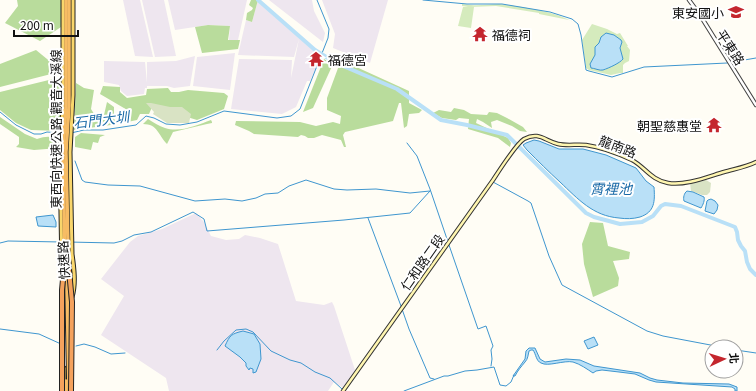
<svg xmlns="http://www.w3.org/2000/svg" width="756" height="391" font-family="Georgia,'Noto Sans TC',serif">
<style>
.industrial{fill:#eee6ef}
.green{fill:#d5ebbd}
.forest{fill:#b9dc9c}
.cemetery{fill:#d9e3c4}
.water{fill:#b9e0f7;stroke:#3f96cf}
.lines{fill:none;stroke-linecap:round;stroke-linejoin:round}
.stream{stroke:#3f96cf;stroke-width:1}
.river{stroke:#b9e0f7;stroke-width:4}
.tertiary-casing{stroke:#444;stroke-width:4.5}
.secondary-casing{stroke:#333;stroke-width:4.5}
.primary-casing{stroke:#222;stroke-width:5}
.trunk-casing{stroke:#222;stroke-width:5.5}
.tertiary{stroke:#fff;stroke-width:2.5}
.secondary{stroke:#fff6b0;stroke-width:2.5}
.primary{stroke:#f9d66b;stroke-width:3}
.trunk{stroke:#f7bc64;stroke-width:3.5}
.motorway-bridge-casing{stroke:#222;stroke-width:6;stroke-linecap:butt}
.motorway-bridge{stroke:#f5a25d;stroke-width:4}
.labels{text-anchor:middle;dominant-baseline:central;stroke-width:4;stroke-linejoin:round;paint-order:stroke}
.poi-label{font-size:13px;fill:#111;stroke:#fff;text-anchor:end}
.street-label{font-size:13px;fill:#111;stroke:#fff}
.water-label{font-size:14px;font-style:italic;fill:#1768a6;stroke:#fff}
</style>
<rect width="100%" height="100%" fill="#fffdf5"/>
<g class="industrial">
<path d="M 123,0 L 140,0 L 153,57 L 135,56 Z"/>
<path d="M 142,0 L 164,0 L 176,56 L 155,57 Z"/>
<path d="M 168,0 L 247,0 L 238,40 L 229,40 L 230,26 L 208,25 L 175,30 Z"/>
<path d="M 258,0 L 299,38 L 315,51 L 321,55 L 319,58 L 315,56 L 313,61 L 318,63 L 310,81 L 307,81 L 296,107 L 282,114 L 231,109 L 239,59 L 292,60 L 291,78 L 299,39 L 294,57 L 238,55 L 246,20 L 252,22 Z"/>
<path d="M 269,0 L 312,0 L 314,11 L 325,33 L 323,42 Z"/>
<path d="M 322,0 L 388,0 L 370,63 L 333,48 L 335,34 Z"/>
<path d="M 235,53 L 230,90 L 193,86 L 197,57 Z"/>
<path d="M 195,56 L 190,86 L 174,88 L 167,86 L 147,86 L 147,88 L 145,88 L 144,94 L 127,96 L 121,91 L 119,85 L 104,82 L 104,61 L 145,62 L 147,83 L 147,62 L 176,61 Z"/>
<path d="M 196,213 L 204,222 L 211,236 L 226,240 L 239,239 L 245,235 L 260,238 L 278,244 L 296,301 L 324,305 L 332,302 L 334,306 L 355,370 L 343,388 L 334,382 L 328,391 L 169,391 L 166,378 L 101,335 L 124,296 L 101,279 L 130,242 L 138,236 L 162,229 Z"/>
</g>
<g class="green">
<path d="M 462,4 C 465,4 469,5 471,5 C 480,6 490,4 499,4 C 518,6 559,12 574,23 L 569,20 L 539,14 L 539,13 L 496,6 L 470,7 L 474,7 L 471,28 L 458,26 L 463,7 L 468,7 L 462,6 Z"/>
<path d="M 592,24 L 607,29 L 617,34 L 620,33 L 628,46 L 627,46 L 630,50 L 629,61 L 625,63 L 623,65 L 623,73 L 620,73 L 611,75 L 589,70 L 586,68 L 582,40 Z"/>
</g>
<g class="forest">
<path d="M 17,0 L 61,0 L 61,27 L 40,41 L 5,23 L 18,6 Z"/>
<path d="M 251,0 L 258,0 L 252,22 L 246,20 L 247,13 L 252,10 L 253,8 L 249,5 Z"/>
<path d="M 208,25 L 230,26 L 228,40 L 240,40 L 238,49 L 202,53 L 195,27 Z"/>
<path d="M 36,50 L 58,68 L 59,72 L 0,87 L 0,64 Z"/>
<path d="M 324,59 L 333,64 L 313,108 L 303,112 Z"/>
<path d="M 341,60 L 409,91 L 409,103 L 422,110 L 419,113 L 409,114 L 407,126 L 404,128 L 401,103 L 399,103 L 393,121 L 345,132 L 343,135 L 346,147 L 344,147 L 341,140 L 322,135 L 314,138 L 308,138 L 305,136 L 301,135 L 298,137 L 254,134 L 249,131 L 235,125 L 236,121 L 300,122 L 316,126 L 333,122 L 340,124 L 341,116 L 327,110 L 327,98 Z"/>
<path d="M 57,78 L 61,78 L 60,131 L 31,130 L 16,123 L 0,110 L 0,92 Z"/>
<path d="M 76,83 L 84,88 L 94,90 L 91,109 L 96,117 L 104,115 L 107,102 L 114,107 L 114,119 L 117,122 L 130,120 L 129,111 L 100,94 L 103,86 L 120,87 L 120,92 L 127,98 L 146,95 L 147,89 L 168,88 L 171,92 L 179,92 L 188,90 L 224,93 L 228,96 L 224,109 L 197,120 L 161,109 L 152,107 L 149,114 L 140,114 L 137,120 L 118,124 L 74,130 Z"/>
<path d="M 454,108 L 464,110 L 471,114 L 487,115 L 489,112 L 497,113 L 507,118 L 523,127 L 527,132 L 520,131 L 512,126 L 497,120 L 491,122 L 492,128 L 483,122 L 477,119 L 476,123 L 508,138 L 511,143 L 510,147 L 498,138 L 468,129 L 469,119 L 459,118 L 456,120 L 442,118 L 433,113 L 439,110 L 451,112 Z"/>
<path d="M 0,117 L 25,134 L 37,139 C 46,136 50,136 59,139 L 59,148 L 34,150 L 16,147 L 19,144 L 19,137 L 0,124 Z"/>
<path d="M 148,119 C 153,122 159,126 165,128 C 180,133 197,125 211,120 L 212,122 L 212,123 L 207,124 L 173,132 L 167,144 C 158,135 158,124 143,124 Z"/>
<path d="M 81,133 L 105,135 L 100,137 L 98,143 L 93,142 L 91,150 L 75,147 L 75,137 Z"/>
<path d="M 590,222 L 603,223 L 608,246 L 630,252 L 629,259 L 613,261 L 619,278 L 618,286 L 593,297 L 584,264 L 582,244 Z"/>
</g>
<g class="cemetery">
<path d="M 146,103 L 151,103 L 170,107 L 182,107 L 191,114 L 189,123 L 167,123 L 153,114 L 154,112 Z"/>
<path d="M 706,180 L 711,183 L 710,192 L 707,195 L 702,195 L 691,191 L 690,183 L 696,181 Z"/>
</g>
<g class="water">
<path d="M 606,33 L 614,35 L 621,40 L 622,42 L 620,48 L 623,59 C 620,63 609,68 603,70 C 600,71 594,68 591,68 L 590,64 L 595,55 L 595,47 L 599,43 L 601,37 Z"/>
<path d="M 534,140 L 539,141 L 559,149 L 583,149 L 606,155 L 636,168 L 646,181 L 654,187 C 655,201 655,212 640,217 C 633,219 626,219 619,218 C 593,216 578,199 560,182 C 549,172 538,161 527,150 L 523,145 L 526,143 Z"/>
<path d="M 687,191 L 693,192 L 704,197 C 705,200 703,205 701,208 L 684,201 C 683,198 684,193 687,191 Z"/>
<path d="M 711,199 L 715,201 L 718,205 L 717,210 L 714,214 L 705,211 L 707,201 L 708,200 Z"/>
<path d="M 53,215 L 56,222 L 56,227 L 38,226 L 36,217 Z"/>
<path d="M 243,331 L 254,334 L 260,344 L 261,359 L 256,372 L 253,373 L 253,369 L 250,368 L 249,370 L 246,366 L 246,363 L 240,357 L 225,346 C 230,335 231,334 243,331 Z"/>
<path d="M 594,337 L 598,345 L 588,349 L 584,341 Z"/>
<path d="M 529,348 L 535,348 L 540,359 L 545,362 L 566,359 L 580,360 L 594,366 L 640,373 L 650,378 L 657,380 L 683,383 L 729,384 L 737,387 L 737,391 L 735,391 L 735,389 L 732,387 L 656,382 L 649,380 L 635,374 L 619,372 L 602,370 L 596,371 L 593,373 C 587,369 580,364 573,362 C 564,360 548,367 541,363 C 536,361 536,354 533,350 L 531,350 L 529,351 C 528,355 528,359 525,362 C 521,367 518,370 515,376 L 513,376 L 525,359 L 526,351 Z"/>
</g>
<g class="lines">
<g class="stream">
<path d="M 423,0 L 467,4 L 502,4 L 550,12 L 572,19 L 578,24 L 581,35 L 586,70 L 589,71 L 612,77 L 644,67 L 727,63 L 756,58"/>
<path d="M 0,112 L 16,125 L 34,134 L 41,134 L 47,132 L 60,133"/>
<path d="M 71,133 L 84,130 L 103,130 L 136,125 L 146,116 L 154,118 L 166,124 L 180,125 L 197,122 L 224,111 L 277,118 L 291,116 L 300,109 L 328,38 L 329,29 L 317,0"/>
<path d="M 407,143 L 417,156 L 430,189 L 448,242"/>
<path d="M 75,161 L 82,180 L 85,182 L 108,185 L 140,186 L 195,201 L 225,199 L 242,201 L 256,198 L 265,194 L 278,193 L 289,186 L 306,180 L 334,189 L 347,190 L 376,189 L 410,193 L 430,191"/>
<path d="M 493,182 L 528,201 L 531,203 L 549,256 L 562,285 L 647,331 L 663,336 L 721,347"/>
<path d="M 368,218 L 401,306"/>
<path d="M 68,242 L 114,243 L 122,241 L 134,235 L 151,232 L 193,212 L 204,219 L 207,231 L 344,220 L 410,213 L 430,191"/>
<path d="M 0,243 L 8,241 L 61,242"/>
<path d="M 449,245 L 478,329 L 486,326 L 493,346 L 491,350 L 492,359 L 491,366"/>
<path d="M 402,309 L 409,329 L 430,378 L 434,379"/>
<path d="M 0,329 L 39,334 L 61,344"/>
<path d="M 76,346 L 84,344 L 95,347 L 111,354 L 125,353"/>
<path d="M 217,350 L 224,341 L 236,330 L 246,329 L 253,332 L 271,351 L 290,360 L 301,363 L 315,372 L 330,378 L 342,389"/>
<path d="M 736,350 L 756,353"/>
<path d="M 404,391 L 444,376 L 448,376 L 465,371 L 477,370 L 494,367 L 500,385 L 506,386 L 511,382 L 514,375"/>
</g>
<path class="river" d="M 258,0 L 315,50 L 336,63 L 397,89 L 441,120 L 467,125 L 507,135 L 586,213 L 594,217 L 620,224 L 642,222 L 653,216 L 661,206 L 665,204 L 681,206 L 735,227 L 737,232 L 738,240 L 741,246 L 745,251 L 747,262 L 750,269 L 756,275"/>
<defs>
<path id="tertiary" d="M 689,0 L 700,15 L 756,105"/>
<path id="secondary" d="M 343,391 L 493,180 C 499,171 516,144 524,139 C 539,131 545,141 558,144 C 567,146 577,144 586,145 C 600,147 619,154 632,160 C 645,167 651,180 668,183 C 685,186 707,177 724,172 C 734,169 746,167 756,162"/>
<g id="primary">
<path d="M 62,272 L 60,154 L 63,105 L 63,0"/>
<path d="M 72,297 C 76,284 74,268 72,254 L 70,152 L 73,95 L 73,0"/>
<path d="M 64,368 L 64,391"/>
</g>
<g id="trunk">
<path d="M 65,261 L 63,152 L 66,106 L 66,0"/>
<path d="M 66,391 L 66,381"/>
<path d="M 69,391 L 67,288 L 68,244 L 66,152 L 69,106 L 69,0"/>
</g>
</defs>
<use href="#tertiary" class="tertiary-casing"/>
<use href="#secondary" class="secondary-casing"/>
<use href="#primary" class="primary-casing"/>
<use href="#trunk" class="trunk-casing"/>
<use href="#tertiary" class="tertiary"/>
<use href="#secondary" class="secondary"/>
<use href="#primary" class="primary"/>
<use href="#trunk" class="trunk"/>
<defs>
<g id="motorway-bridge">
<path d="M 68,260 L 72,302 L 71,391"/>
<path d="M 62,391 L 62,290 L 65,258"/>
</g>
</defs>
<use href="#motorway-bridge" class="motorway-bridge-casing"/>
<use href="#motorway-bridge" class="motorway-bridge"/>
</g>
<defs>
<symbol id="school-bare" viewBox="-9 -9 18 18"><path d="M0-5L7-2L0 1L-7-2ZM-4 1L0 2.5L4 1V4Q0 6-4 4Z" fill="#c4262e" stroke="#fff" stroke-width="2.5" paint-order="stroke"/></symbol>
<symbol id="temple-bare" viewBox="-9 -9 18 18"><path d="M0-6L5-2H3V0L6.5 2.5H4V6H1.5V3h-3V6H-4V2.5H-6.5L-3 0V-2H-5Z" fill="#c4262e" stroke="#fff" stroke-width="2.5" paint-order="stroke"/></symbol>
</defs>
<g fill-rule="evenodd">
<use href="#school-bare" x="725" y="1" width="22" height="22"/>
<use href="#temple-bare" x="469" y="23" width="22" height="22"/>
<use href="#temple-bare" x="305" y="48" width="22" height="22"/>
<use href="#temple-bare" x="703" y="114" width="22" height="22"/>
</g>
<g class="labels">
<g class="poi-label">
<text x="724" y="12">東安國小</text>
<text x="492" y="34" text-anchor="start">福德祠</text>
<text x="328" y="59" text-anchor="start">福德宮</text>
<text x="702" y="125">朝聖慈惠堂</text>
</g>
<g class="street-label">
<text transform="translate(731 47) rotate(57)">平東路</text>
<text transform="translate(55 129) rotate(-90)">東西向快速公路 觀音大溪線</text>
<text transform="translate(618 146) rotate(21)">龍南路</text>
<text transform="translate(63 260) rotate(-93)">快速路</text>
<text transform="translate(422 262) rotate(-55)">仁和路二段</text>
</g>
<g class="water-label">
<text transform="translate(101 119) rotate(-7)">石門大圳</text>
<text x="611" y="188">霄裡池</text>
</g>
</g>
<g transform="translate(724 359) rotate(86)"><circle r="19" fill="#ffffff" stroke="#a0a0a0"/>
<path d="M0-3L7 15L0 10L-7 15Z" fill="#c4262e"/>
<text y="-6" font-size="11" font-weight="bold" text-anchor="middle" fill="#111111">北</text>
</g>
<path d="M14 30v6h64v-6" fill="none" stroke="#111111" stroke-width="2"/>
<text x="20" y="30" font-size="12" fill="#111111" stroke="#ffffff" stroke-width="3" paint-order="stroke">200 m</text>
</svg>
